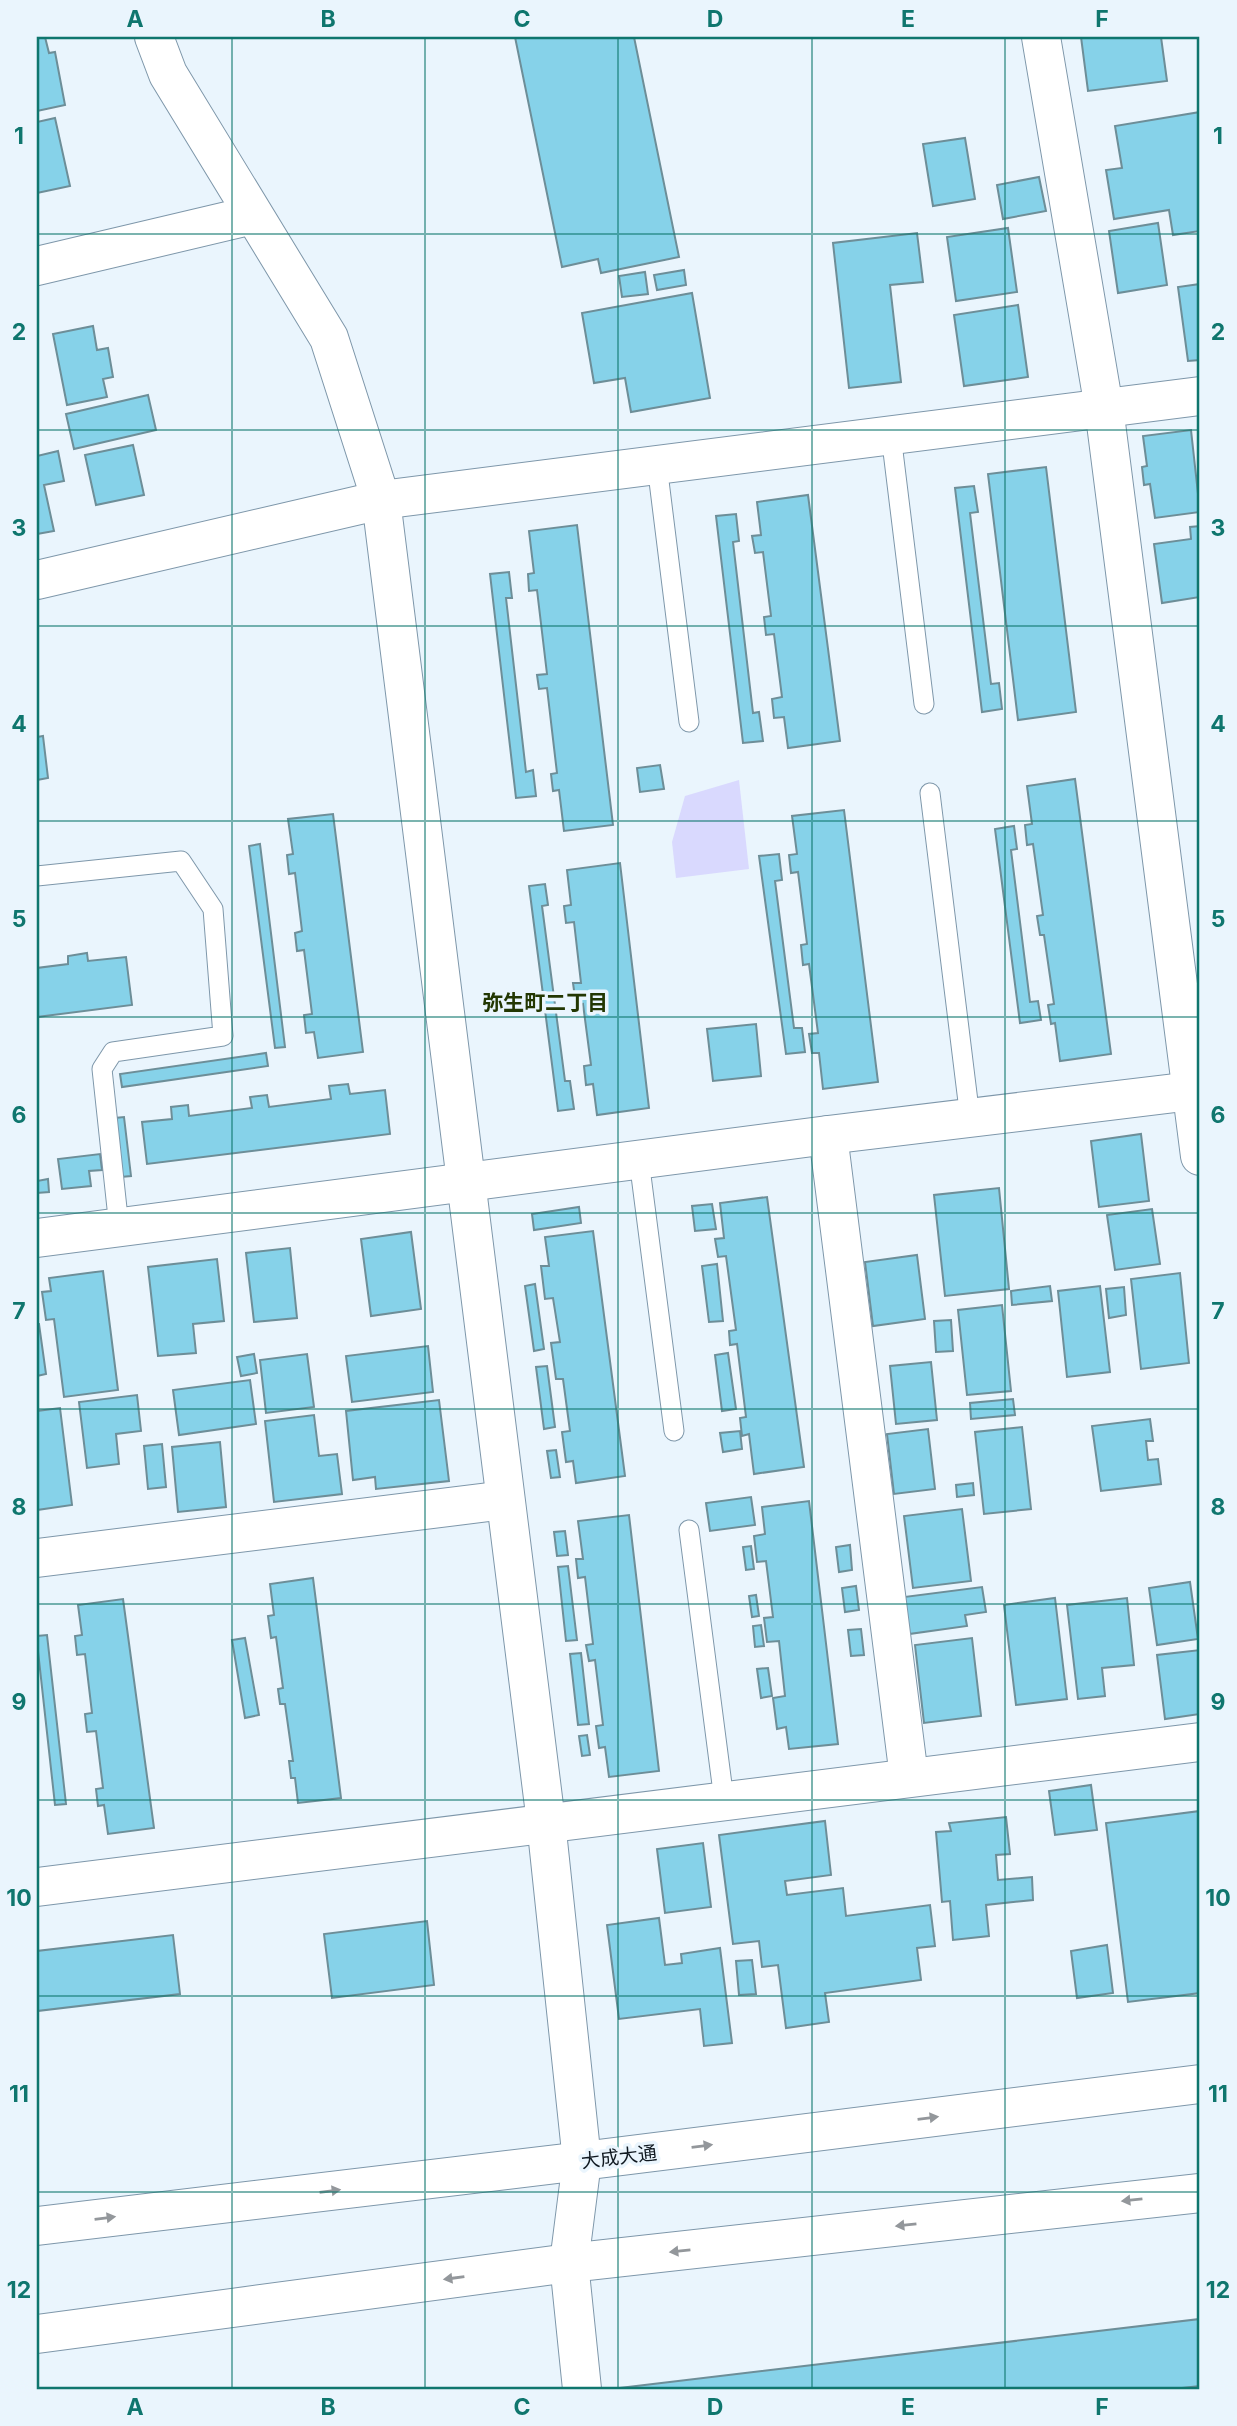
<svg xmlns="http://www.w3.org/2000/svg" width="1237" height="2426" font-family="Inter,'Noto Sans JP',sans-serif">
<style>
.green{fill:#d9d9fe}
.building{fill:#86d2e9;stroke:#6d8e98;stroke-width:2}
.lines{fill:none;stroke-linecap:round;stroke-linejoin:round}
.service-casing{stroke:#7e97aa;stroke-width:21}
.minor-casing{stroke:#7e97aa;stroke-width:40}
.tertiary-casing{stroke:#7e97aa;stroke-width:40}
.service{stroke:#fff;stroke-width:19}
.minor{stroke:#fff;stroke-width:38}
.tertiary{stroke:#fff;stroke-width:38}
.oneway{fill:#93979b}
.grid{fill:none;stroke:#0f766e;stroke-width:2;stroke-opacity:0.55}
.labels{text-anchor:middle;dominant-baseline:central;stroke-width:7;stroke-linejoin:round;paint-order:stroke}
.street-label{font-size:19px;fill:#0f1820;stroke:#eaf5fd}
.neighbourhood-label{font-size:21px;font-weight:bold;fill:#233702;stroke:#eaf5fd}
.neatline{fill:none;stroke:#0f766e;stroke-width:2.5}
.grid-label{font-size:23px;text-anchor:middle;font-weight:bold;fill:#0f766e}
</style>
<rect width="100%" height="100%" fill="#eaf5fd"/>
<path class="green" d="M 739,780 L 749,869 L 676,878 L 672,842 L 685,796 Z"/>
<g class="building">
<path d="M 37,37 L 45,37 L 49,53 L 55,52 L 65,105 L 37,111 Z"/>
<path d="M 515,37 L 634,37 L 679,257 L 601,273 L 598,259 L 562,267 Z"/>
<path d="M 1081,37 L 1161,37 L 1167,81 L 1088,91 Z"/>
<path d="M 1200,112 L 1200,231 L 1173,235 L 1169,210 L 1114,219 L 1106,170 L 1122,168 L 1115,126 Z"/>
<path d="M 55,118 L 70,186 L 37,193 L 37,122 Z"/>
<path d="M 965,138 L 975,199 L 933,206 L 923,144 Z"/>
<path d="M 1039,177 L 1046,211 L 1003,219 L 997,185 Z"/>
<path d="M 1158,223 L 1167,285 L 1118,293 L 1109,231 Z"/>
<path d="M 1008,228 L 1017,292 L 956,301 L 947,237 Z"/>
<path d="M 917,233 L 923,282 L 890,285 L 901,382 L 849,388 L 833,243 Z"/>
<path d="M 684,270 L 686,285 L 657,290 L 654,275 Z"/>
<path d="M 645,272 L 648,294 L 622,297 L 619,276 Z"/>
<path d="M 1200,284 L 1200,360 L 1188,361 L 1178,287 Z"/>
<path d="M 692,293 L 710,398 L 631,412 L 625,378 L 594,383 L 582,313 Z"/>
<path d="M 1018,305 L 1028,377 L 964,386 L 954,315 Z"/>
<path d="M 93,326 L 97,350 L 108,348 L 113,377 L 103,379 L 107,397 L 67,405 L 53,334 Z"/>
<path d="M 148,395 L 156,430 L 74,449 L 66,414 Z"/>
<path d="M 1191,430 L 1200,512 L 1155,518 L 1150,484 L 1144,485 L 1142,467 L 1147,466 L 1143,436 Z"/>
<path d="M 133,445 L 144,495 L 96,505 L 85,455 Z"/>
<path d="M 58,451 L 64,481 L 44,485 L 54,531 L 37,534 L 37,456 Z"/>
<path d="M 1046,467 L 1076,712 L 1018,720 L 988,474 Z"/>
<path d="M 974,486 L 978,512 L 970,513 L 991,684 L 999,683 L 1002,709 L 982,712 L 955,488 Z"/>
<path d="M 808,495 L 840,741 L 788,748 L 784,717 L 774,718 L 772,699 L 782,697 L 774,634 L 766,635 L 764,617 L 771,616 L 763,552 L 755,553 L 752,536 L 761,535 L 757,502 Z"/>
<path d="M 736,514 L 739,541 L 733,542 L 753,713 L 759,712 L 763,741 L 743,743 L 716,516 Z"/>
<path d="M 577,525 L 613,825 L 564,831 L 559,790 L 553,791 L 551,774 L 557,773 L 547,688 L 539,689 L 537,675 L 547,674 L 537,590 L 529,591 L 528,574 L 534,573 L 529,531 Z"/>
<path d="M 1200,526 L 1200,597 L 1162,603 L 1154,544 L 1191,539 L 1190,527 Z"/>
<path d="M 509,572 L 512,598 L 506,598 L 526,772 L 533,770 L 536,796 L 516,798 L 490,574 Z"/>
<path d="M 43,736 L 48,778 L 37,780 L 37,737 Z"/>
<path d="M 660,765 L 664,789 L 640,792 L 637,768 Z"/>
<path d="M 1075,779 L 1111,1054 L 1060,1061 L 1055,1023 L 1051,1024 L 1048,1005 L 1054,1004 L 1044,935 L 1040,935 L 1037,916 L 1043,915 L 1033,844 L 1027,845 L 1025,825 L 1032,824 L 1027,786 Z"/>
<path d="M 844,810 L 878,1082 L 823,1089 L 819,1053 L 812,1053 L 809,1034 L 818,1033 L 809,964 L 803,965 L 801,945 L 807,944 L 798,872 L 791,873 L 789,855 L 797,854 L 792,816 Z"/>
<path d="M 333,814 L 363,1052 L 318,1058 L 314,1032 L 306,1033 L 304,1015 L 312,1014 L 304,950 L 297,951 L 295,933 L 302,931 L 295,873 L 289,874 L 287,855 L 293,854 L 288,819 Z"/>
<path d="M 1014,826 L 1017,849 L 1011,850 L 1030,1002 L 1038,1001 L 1041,1020 L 1020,1023 L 995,829 Z"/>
<path d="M 260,844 L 285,1047 L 275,1048 L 249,846 Z"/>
<path d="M 779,854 L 782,880 L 775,881 L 794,1028 L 802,1028 L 805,1052 L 786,1054 L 759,856 Z"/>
<path d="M 620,863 L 649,1108 L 597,1115 L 593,1084 L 586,1085 L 584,1066 L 591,1065 L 583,1004 L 576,1005 L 573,983 L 581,983 L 574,922 L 566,923 L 564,906 L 571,905 L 567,870 Z"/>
<path d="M 545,884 L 548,905 L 542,906 L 565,1081 L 570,1081 L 574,1109 L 558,1111 L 529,886 Z"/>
<path d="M 87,953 L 88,961 L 126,957 L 132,1005 L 37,1017 L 37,968 L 68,964 L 68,956 Z"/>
<path d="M 756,1024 L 761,1076 L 713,1081 L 707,1029 Z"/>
<path d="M 266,1053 L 268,1066 L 122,1087 L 120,1074 Z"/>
<path d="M 348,1084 L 350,1094 L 385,1090 L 390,1134 L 147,1164 L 142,1122 L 172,1119 L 171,1107 L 188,1105 L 189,1116 L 252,1108 L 250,1097 L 267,1095 L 269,1107 L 331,1099 L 329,1086 Z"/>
<path d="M 124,1117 L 131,1176 L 121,1177 L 115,1118 Z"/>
<path d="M 1141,1134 L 1149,1201 L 1099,1207 L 1091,1141 Z"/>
<path d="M 100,1154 L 102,1170 L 89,1171 L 91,1186 L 62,1189 L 58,1159 Z"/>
<path d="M 48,1179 L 49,1192 L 37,1193 L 37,1181 Z"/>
<path d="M 999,1188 L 1009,1289 L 945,1296 L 934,1195 Z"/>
<path d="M 767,1197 L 804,1467 L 754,1474 L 749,1434 L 742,1436 L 740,1418 L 746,1417 L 737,1344 L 730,1345 L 729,1331 L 736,1330 L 726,1256 L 718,1257 L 715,1239 L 724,1238 L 720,1203 Z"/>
<path d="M 712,1204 L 716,1229 L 695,1231 L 692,1206 Z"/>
<path d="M 579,1207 L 581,1223 L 534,1230 L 532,1214 Z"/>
<path d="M 1152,1209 L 1160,1264 L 1115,1270 L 1107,1215 Z"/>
<path d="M 593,1231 L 625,1476 L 576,1483 L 573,1461 L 566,1462 L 562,1432 L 570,1431 L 563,1379 L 556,1379 L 551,1343 L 560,1342 L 553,1298 L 545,1299 L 541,1266 L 549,1266 L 545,1237 Z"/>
<path d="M 411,1232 L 421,1309 L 371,1316 L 361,1239 Z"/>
<path d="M 290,1248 L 297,1318 L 254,1322 L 246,1253 Z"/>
<path d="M 917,1255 L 925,1319 L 873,1326 L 865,1262 Z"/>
<path d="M 217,1259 L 224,1321 L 193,1324 L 196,1353 L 158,1356 L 148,1267 Z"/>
<path d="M 717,1264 L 723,1321 L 709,1322 L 702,1266 Z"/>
<path d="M 103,1271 L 118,1390 L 64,1397 L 54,1319 L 46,1320 L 42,1292 L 51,1291 L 49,1278 Z"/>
<path d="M 1180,1273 L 1189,1363 L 1141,1369 L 1131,1279 Z"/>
<path d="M 535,1284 L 544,1349 L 534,1351 L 525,1286 Z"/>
<path d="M 1050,1286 L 1052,1301 L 1012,1305 L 1011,1291 Z"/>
<path d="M 1100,1286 L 1110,1372 L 1067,1377 L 1058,1291 Z"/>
<path d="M 1124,1287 L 1126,1315 L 1109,1318 L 1106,1289 Z"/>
<path d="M 1002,1305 L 1011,1391 L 967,1395 L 958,1310 Z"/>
<path d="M 951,1320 L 953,1351 L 936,1352 L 934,1321 Z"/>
<path d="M 37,1324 L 39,1324 L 46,1374 L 37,1376 Z"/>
<path d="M 428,1346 L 433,1392 L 352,1402 L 346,1356 Z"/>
<path d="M 728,1353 L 736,1409 L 722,1411 L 715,1355 Z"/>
<path d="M 254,1354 L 257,1373 L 241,1376 L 237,1357 Z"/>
<path d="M 307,1354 L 314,1407 L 266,1413 L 260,1360 Z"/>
<path d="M 931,1362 L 937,1420 L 896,1424 L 890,1366 Z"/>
<path d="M 547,1366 L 555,1427 L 544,1429 L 536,1367 Z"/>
<path d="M 250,1380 L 256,1424 L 179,1435 L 173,1390 Z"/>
<path d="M 137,1395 L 141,1431 L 116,1434 L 119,1464 L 87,1468 L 79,1402 Z"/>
<path d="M 1013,1399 L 1015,1415 L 971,1419 L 970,1403 Z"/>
<path d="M 439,1400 L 449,1481 L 376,1489 L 375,1477 L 353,1480 L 346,1411 Z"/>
<path d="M 60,1408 L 72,1505 L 37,1510 L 37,1411 Z"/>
<path d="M 314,1415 L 319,1456 L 337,1454 L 342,1494 L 274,1502 L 265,1421 Z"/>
<path d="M 1150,1419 L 1153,1441 L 1146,1441 L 1148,1460 L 1158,1459 L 1161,1484 L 1101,1491 L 1092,1426 Z"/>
<path d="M 1022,1427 L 1031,1509 L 984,1514 L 975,1432 Z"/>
<path d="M 928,1429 L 935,1489 L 894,1494 L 887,1434 Z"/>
<path d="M 740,1431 L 742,1449 L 723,1452 L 720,1433 Z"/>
<path d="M 220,1442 L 226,1507 L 178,1512 L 172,1447 Z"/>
<path d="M 162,1444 L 166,1487 L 148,1489 L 144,1446 Z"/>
<path d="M 556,1450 L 560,1477 L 551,1478 L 547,1451 Z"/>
<path d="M 973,1483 L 974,1495 L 957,1497 L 956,1485 Z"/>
<path d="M 751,1497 L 755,1525 L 710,1531 L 706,1503 Z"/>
<path d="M 809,1501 L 838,1744 L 789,1749 L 786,1727 L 777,1729 L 773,1698 L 785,1696 L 779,1641 L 767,1642 L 764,1618 L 773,1617 L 766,1561 L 757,1562 L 754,1536 L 765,1534 L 762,1507 Z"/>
<path d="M 962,1509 L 971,1581 L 913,1588 L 904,1516 Z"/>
<path d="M 629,1515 L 659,1771 L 609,1777 L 605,1747 L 599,1748 L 596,1726 L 603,1725 L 595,1660 L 589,1661 L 586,1645 L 593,1644 L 585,1577 L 578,1578 L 576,1559 L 583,1559 L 578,1521 Z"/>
<path d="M 565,1531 L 568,1555 L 557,1556 L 554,1532 Z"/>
<path d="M 850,1545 L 852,1570 L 839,1572 L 836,1547 Z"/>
<path d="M 751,1546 L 754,1569 L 746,1570 L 743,1547 Z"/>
<path d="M 568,1566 L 577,1640 L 566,1641 L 558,1567 Z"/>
<path d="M 313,1578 L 341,1798 L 298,1803 L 295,1778 L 291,1778 L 289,1761 L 293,1761 L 285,1704 L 280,1704 L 278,1689 L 283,1688 L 276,1637 L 271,1638 L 268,1616 L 274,1615 L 270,1584 Z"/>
<path d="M 1190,1582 L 1198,1639 L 1157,1645 L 1149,1588 Z"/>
<path d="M 856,1586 L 859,1610 L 845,1612 L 842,1588 Z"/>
<path d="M 982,1587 L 986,1612 L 965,1615 L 967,1626 L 909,1634 L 904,1597 Z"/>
<path d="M 756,1595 L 759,1616 L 752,1617 L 749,1596 Z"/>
<path d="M 1055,1598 L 1067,1699 L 1016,1705 L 1004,1605 Z"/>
<path d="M 1127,1598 L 1134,1665 L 1102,1668 L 1105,1696 L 1078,1699 L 1067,1605 Z"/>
<path d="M 123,1599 L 154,1828 L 108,1834 L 104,1805 L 98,1806 L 96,1789 L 103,1788 L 96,1731 L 87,1732 L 85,1714 L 92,1713 L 85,1654 L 77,1655 L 75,1636 L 82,1635 L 78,1605 Z"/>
<path d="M 761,1625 L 764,1646 L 755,1647 L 753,1626 Z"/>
<path d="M 861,1629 L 864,1655 L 851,1656 L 848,1630 Z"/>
<path d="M 47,1635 L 66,1804 L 55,1805 L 37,1642 L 37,1636 Z"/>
<path d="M 245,1638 L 259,1715 L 245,1718 L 232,1640 Z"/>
<path d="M 972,1638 L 981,1716 L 924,1723 L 915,1645 Z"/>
<path d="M 1200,1650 L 1200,1714 L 1165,1719 L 1157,1655 Z"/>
<path d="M 581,1653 L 589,1724 L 578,1725 L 570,1654 Z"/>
<path d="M 768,1668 L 772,1696 L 761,1698 L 757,1669 Z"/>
<path d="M 587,1735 L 590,1755 L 582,1756 L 579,1736 Z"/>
<path d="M 1091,1785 L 1097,1830 L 1055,1835 L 1049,1791 Z"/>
<path d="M 1200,1811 L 1200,1993 L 1128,2002 L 1106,1823 Z"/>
<path d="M 1006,1817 L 1010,1854 L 996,1855 L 998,1880 L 1032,1877 L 1033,1900 L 986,1905 L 989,1936 L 953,1940 L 950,1901 L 942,1902 L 936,1832 L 951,1831 L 949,1823 Z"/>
<path d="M 825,1821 L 831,1875 L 785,1881 L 787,1895 L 843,1888 L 846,1916 L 930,1905 L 935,1946 L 917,1948 L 921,1980 L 825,1993 L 829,2022 L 786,2028 L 778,1965 L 762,1967 L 759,1941 L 733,1944 L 719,1835 Z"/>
<path d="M 703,1843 L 711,1907 L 665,1913 L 657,1849 Z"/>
<path d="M 659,1918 L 665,1965 L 682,1963 L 681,1954 L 720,1948 L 732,2043 L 704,2046 L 700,2009 L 619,2019 L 607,1925 Z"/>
<path d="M 427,1921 L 434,1985 L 332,1998 L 324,1934 Z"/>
<path d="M 173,1935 L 180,1994 L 37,2011 L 37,1951 Z"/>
<path d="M 1107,1945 L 1113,1993 L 1077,1998 L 1071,1951 Z"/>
<path d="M 752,1960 L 756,1994 L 739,1995 L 736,1961 Z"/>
<path d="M 1200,2319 L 1200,2386 L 1173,2389 L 611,2389 Z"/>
</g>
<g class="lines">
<defs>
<g id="service">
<path d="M 891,435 L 924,704"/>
<path d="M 657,465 L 689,722"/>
<path d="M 930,793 L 970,1118"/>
<path d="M 37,876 L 181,861 L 213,909 L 223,1036 L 113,1052 L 102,1069 L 119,1227"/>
<path d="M 639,1160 L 674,1431"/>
<path d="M 689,1530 L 724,1800"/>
</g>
<g id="minor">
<path d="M 154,37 L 168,74 L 329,338 L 381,500 L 546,1822 L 582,2161 L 569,2263 L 582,2389"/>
<path d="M 1041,37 L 1104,408 L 1200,1156"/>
<path d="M 37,266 L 253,215"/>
<path d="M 37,580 L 381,500 L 1200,396"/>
<path d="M 828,1135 L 909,1777"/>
<path d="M 37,1238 L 828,1135 L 1200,1090"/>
<path d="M 37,1558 L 505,1500"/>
<path d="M 37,1887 L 1200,1742"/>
</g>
<g id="tertiary">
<path d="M 37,2226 L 582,2161 L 1200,2084"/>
<path d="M 37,2334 L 569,2263 L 1200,2193"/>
</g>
</defs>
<use href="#service" class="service-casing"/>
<use href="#minor" class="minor-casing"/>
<use href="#tertiary" class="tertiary-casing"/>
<use href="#service" class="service"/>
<use href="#minor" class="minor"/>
<use href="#tertiary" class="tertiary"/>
</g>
<defs><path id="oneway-solid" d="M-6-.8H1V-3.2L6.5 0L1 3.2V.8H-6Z" transform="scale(1.75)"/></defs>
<g class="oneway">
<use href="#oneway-solid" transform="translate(928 2118) rotate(-7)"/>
<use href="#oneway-solid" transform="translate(702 2146) rotate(-7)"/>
<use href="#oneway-solid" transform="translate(330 2191) rotate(-7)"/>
<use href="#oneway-solid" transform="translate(1132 2200) rotate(174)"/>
<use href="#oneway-solid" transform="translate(105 2218) rotate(-7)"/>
<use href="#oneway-solid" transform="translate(906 2225) rotate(174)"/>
<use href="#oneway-solid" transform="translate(680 2251) rotate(174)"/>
<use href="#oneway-solid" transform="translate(454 2278) rotate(172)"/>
</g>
<path class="grid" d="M 232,37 L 232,2389M 425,37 L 425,2389M 618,37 L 618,2389M 812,37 L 812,2389M 1005,37 L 1005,2389M 37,234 L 1200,234M 37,430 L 1200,430M 37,626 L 1200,626M 37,821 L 1200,821M 37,1017 L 1200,1017M 37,1213 L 1200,1213M 37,1409 L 1200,1409M 37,1604 L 1200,1604M 37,1800 L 1200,1800M 37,1996 L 1200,1996M 37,2192 L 1200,2192"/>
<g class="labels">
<g class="street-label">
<text transform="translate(619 2157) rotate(-7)">大成大通</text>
</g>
<g class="neighbourhood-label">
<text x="545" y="1002">弥生町二丁目</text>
</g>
</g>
<rect width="1237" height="2426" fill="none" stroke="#eaf5fd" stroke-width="77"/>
<rect x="38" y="38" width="1160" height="2350" class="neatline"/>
<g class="grid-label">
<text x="135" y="27">A</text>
<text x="328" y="27">B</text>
<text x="522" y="27">C</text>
<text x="715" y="27">D</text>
<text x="908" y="27">E</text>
<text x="1102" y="27">F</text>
<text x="19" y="144">1</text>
<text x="1218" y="144">1</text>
<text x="19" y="340">2</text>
<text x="1218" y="340">2</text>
<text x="19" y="536">3</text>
<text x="1218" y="536">3</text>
<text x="19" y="732">4</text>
<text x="1218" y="732">4</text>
<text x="19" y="927">5</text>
<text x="1218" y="927">5</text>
<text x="19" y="1123">6</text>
<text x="1218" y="1123">6</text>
<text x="19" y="1319">7</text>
<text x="1218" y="1319">7</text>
<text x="19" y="1515">8</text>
<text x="1218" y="1515">8</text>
<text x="19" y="1710">9</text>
<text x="1218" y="1710">9</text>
<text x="19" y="1906">10</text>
<text x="1218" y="1906">10</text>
<text x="19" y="2102">11</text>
<text x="1218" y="2102">11</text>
<text x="19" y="2298">12</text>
<text x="1218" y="2298">12</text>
<text x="135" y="2415">A</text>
<text x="328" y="2415">B</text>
<text x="522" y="2415">C</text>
<text x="715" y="2415">D</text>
<text x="908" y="2415">E</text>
<text x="1102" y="2415">F</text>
</g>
</svg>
